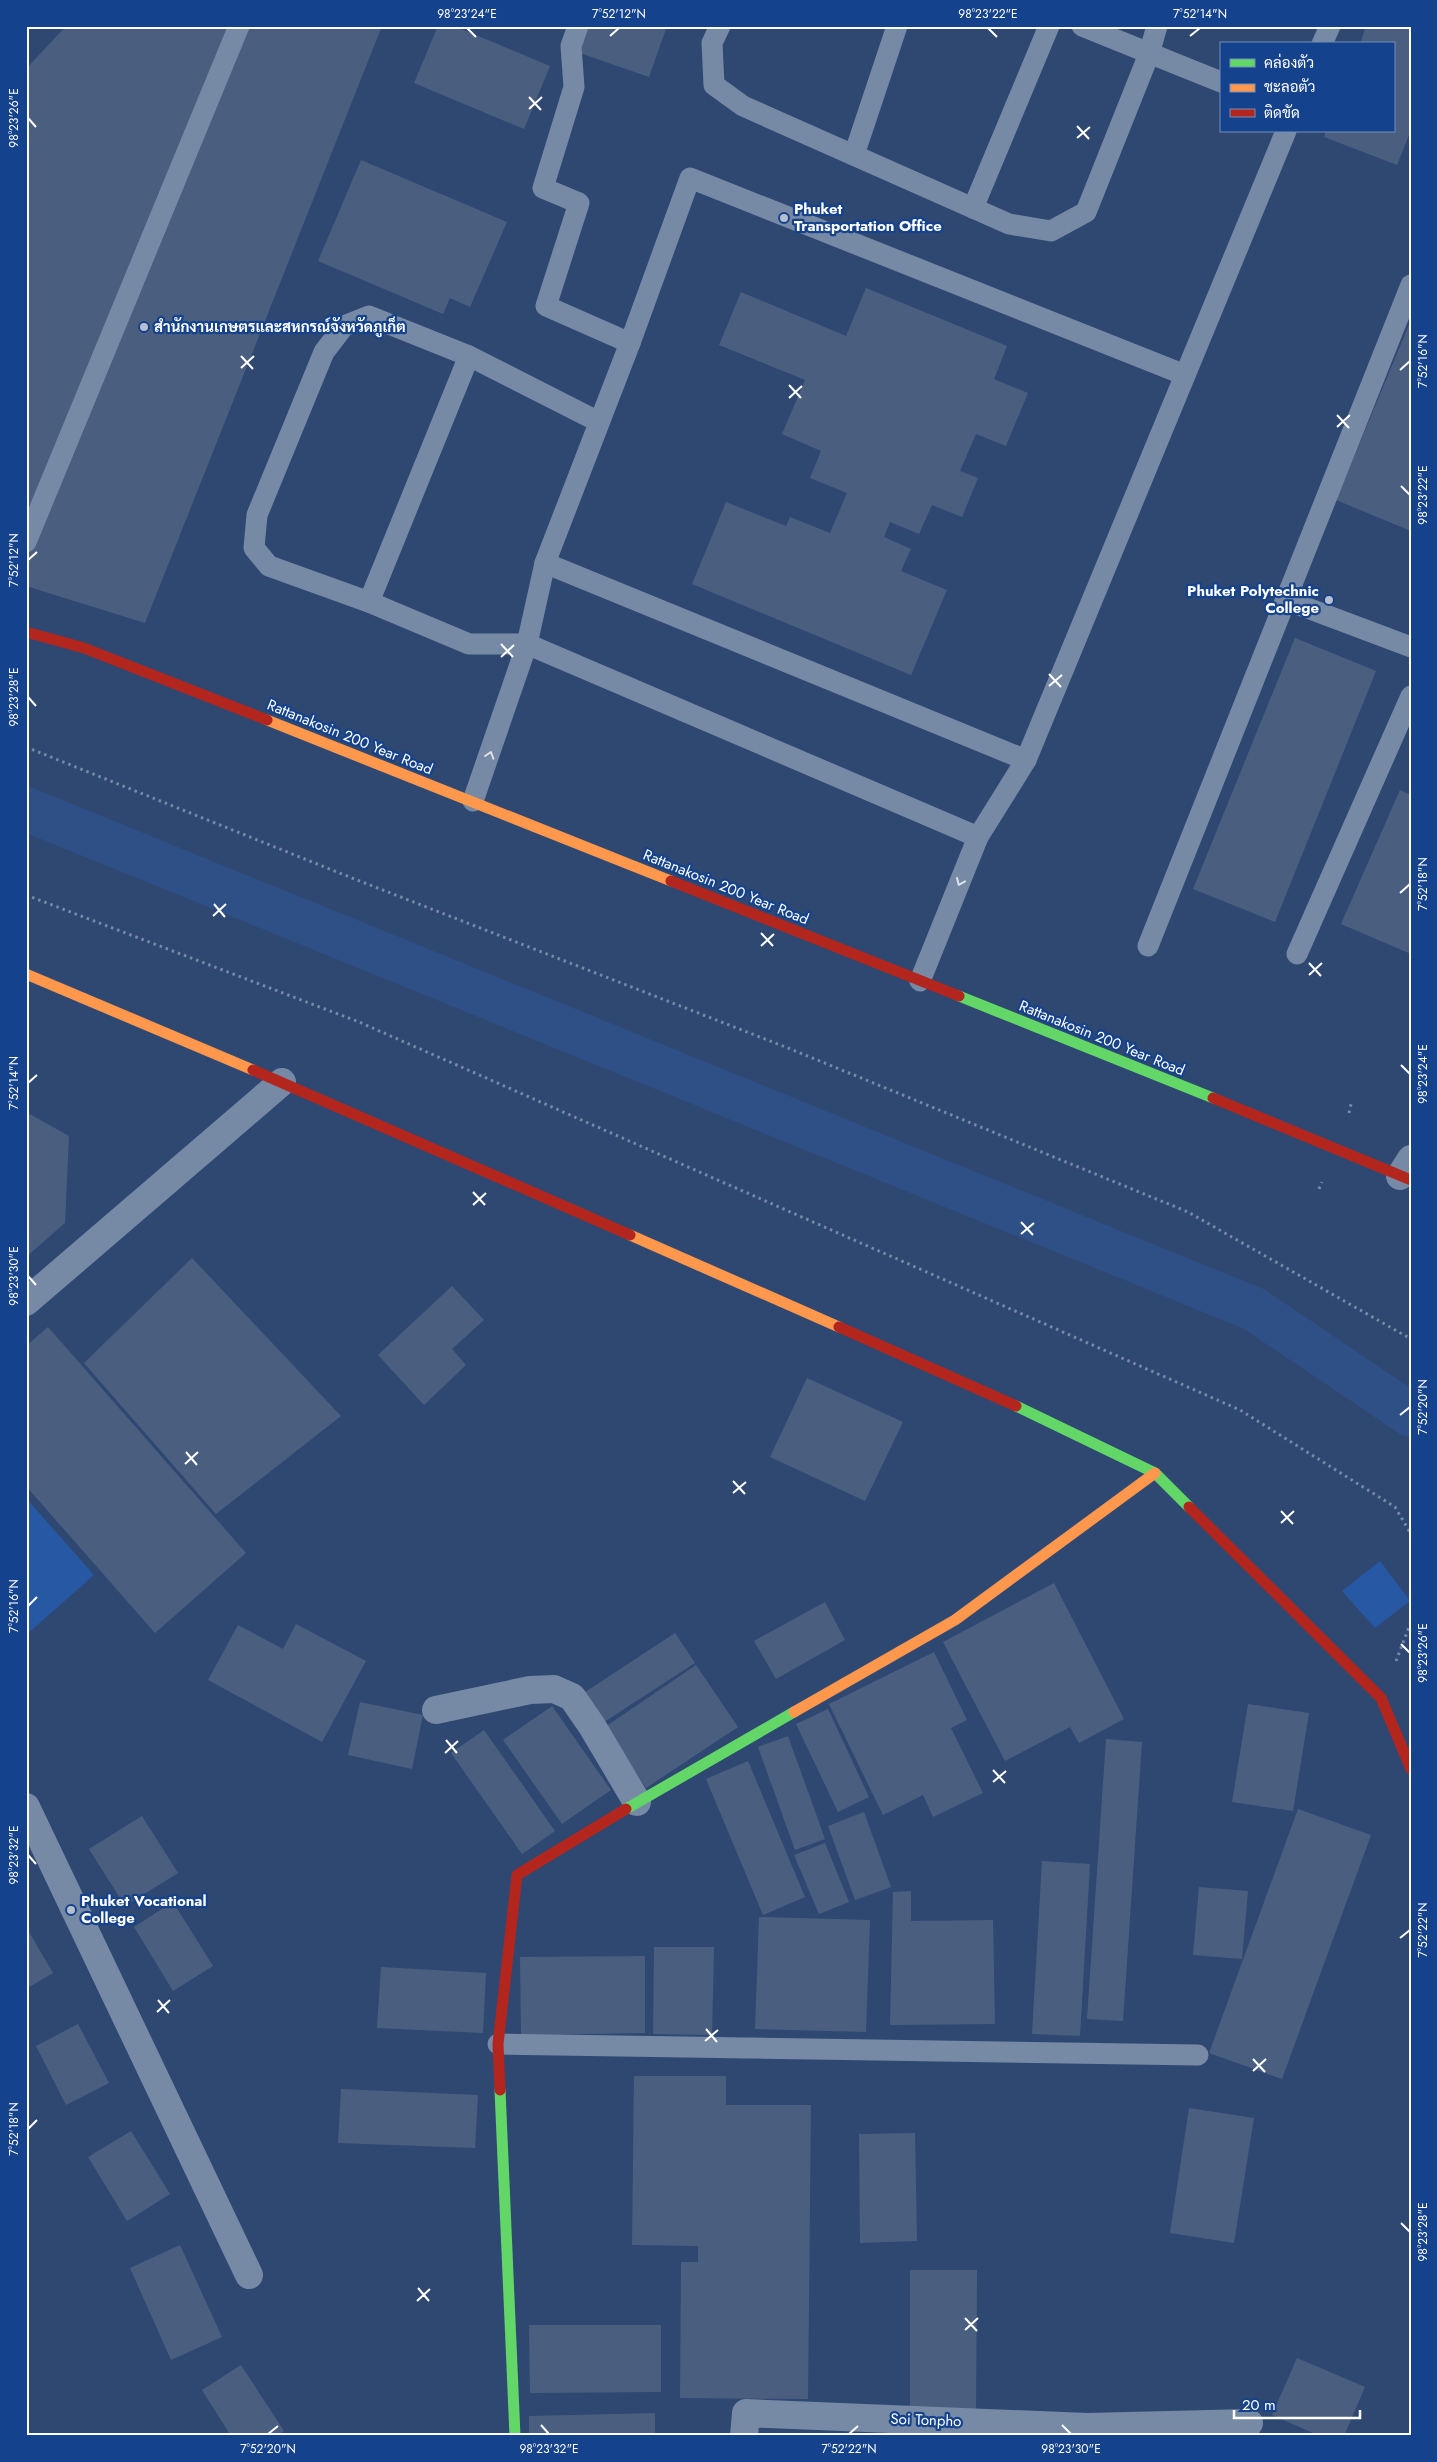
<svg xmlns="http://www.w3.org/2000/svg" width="1437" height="2462" font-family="Jost,Sarabun,sans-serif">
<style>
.green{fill:#2758a4}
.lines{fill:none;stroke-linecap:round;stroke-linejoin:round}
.canal{stroke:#2f5086;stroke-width:44}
.building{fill:#4a5f80}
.path{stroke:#7689a5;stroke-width:3;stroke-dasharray:2.5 4;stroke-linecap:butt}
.lane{stroke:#7689a5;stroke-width:21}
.street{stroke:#7689a5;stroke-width:28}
.fast{stroke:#63d668;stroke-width:11}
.slow{stroke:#ff974d;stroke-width:11}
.jam{stroke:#b3261e;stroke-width:11}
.oneway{stroke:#dde2e8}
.ticks{fill:none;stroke:#fff;stroke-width:2}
.poi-dot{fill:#b6bfce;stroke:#14428d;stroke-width:2}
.labels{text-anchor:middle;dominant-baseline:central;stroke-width:4.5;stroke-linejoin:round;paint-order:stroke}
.poi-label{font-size:15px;font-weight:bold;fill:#fff;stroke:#14428d;text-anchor:start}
.street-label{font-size:15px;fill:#fff;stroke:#14428d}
.neatline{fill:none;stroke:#fff;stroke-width:2}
.ticks-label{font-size:12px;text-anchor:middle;fill:#fff}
</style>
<rect width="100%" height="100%" fill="#2f4872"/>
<g class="green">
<path d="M 26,1498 L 94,1575 L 26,1635 Z"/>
<path d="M 1380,1561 L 1410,1601 L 1375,1628 L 1342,1591 Z"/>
</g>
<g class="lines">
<path class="canal" d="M 26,809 L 1254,1309 L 1411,1415"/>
</g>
<g class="building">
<path d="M 66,26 L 382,26 L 145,623 L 26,586 L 26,69 Z"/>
<path d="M 438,26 L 454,26 L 550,66 L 524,129 L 414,83 Z"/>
<path d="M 583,26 L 667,26 L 649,77 L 574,51 Z"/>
<path d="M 1366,26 L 1411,26 L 1411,130 L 1397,165 L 1324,137 L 1326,131 L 1393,131 L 1393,44 L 1360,44 Z"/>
<path d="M 361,160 L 507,222 L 470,307 L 450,298 L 443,314 L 318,261 Z"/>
<path d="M 866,288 L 1007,346 L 994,379 L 1028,393 L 1006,446 L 976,434 L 960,471 L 978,478 L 962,517 L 932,505 L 919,534 L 890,522 L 884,537 L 911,549 L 901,571 L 947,590 L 911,675 L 692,584 L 726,502 L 786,526 L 790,517 L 830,533 L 847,493 L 810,478 L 821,451 L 782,434 L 805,380 L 719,345 L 741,292 L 846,336 Z"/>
<path d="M 1411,320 L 1411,531 L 1336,500 Z"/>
<path d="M 1295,638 L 1376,671 L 1275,922 L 1193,889 Z"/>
<path d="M 1400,790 L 1411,795 L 1411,954 L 1341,924 Z"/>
<path d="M 26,1112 L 69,1136 L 65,1223 L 26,1257 Z"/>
<path d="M 192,1258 L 341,1416 L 216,1514 L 84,1363 Z"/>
<path d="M 452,1286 L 484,1320 L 452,1349 L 466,1365 L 424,1405 L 378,1355 Z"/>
<path d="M 48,1327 L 246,1553 L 155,1633 L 26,1486 L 26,1346 Z"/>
<path d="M 807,1378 L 903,1422 L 865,1501 L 770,1457 Z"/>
<path d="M 1054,1583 L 1124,1719 L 1079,1743 L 1070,1727 L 1005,1761 L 943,1642 Z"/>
<path d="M 825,1602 L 845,1640 L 776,1679 L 754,1641 Z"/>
<path d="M 296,1624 L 366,1661 L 322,1742 L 208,1680 L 238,1625 L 283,1649 Z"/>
<path d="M 675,1633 L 695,1663 L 601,1724 L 582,1694 Z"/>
<path d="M 934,1652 L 967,1720 L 951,1728 L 983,1793 L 933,1817 L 923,1795 L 883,1815 L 829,1704 Z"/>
<path d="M 696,1665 L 738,1727 L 646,1788 L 605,1727 Z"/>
<path d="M 360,1702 L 423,1715 L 412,1769 L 348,1755 Z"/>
<path d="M 1248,1704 L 1309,1713 L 1293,1811 L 1232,1802 Z"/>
<path d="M 552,1706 L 611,1790 L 562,1824 L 503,1740 Z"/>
<path d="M 828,1709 L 869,1797 L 838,1812 L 796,1724 Z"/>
<path d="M 484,1730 L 555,1831 L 522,1854 L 451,1753 Z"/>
<path d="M 788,1736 L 825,1839 L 795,1850 L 758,1747 Z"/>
<path d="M 1106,1739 L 1142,1742 L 1123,2021 L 1087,2019 Z"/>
<path d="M 748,1761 L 805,1897 L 763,1915 L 706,1779 Z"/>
<path d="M 1298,1809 L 1371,1835 L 1282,2079 L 1209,2053 Z"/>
<path d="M 864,1812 L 891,1887 L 855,1900 L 828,1826 Z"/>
<path d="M 142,1816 L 178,1873 L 125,1906 L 89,1849 Z"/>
<path d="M 825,1843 L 849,1902 L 819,1914 L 794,1855 Z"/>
<path d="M 1042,1861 L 1090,1864 L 1080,2036 L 1032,2034 Z"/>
<path d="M 1199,1887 L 1248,1891 L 1242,1959 L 1193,1955 Z"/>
<path d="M 911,1891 L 911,1921 L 993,1920 L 995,2024 L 890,2025 L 893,1892 Z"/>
<path d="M 173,1902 L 213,1966 L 173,1991 L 134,1927 Z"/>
<path d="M 759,1917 L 870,1920 L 866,2032 L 755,2029 Z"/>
<path d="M 26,1927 L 53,1973 L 26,1989 Z"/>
<path d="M 654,1947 L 714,1947 L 712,2035 L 653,2034 Z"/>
<path d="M 645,1956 L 645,2033 L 521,2035 L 520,1957 Z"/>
<path d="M 381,1967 L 486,1973 L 483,2033 L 377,2028 Z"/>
<path d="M 78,2024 L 109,2083 L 66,2105 L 36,2046 Z"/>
<path d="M 634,2076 L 726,2076 L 726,2105 L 811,2105 L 808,2399 L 680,2398 L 681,2262 L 698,2262 L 698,2246 L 632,2245 Z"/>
<path d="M 341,2089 L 478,2095 L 475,2148 L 338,2143 Z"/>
<path d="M 1189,2108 L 1254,2118 L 1234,2243 L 1170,2233 Z"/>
<path d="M 131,2131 L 170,2194 L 127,2221 L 88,2157 Z"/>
<path d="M 915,2133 L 917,2241 L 860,2243 L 859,2134 Z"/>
<path d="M 180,2245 L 222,2337 L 171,2360 L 130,2268 Z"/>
<path d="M 910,2270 L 977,2270 L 976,2413 L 910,2413 Z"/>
<path d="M 529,2325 L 661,2325 L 661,2392 L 530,2393 Z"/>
<path d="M 1297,2358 L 1365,2387 L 1344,2436 L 1320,2436 L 1272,2415 Z"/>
<path d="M 241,2365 L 284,2431 L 276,2436 L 231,2436 L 202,2390 Z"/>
<path d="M 655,2413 L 655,2436 L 529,2436 L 529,2416 Z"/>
</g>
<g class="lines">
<g class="path">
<path d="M 26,747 L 352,878 L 788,1048 L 1188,1212 L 1411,1339"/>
<path d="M 26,895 L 359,1022 L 1240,1410 L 1395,1507 L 1411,1534"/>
<path d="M 1349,1113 L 1351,1104"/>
<path d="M 1319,1189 L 1322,1182"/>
<path d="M 1396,1661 L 1411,1622"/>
</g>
<g class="lane">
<path d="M 720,26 L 712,43 L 714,85 L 743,106 L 1009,224 L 1051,231 L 1086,212 L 1149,54 L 1157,26"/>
<path d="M 1082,26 L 1221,82"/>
<path d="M 1322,44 L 1330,26"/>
<path d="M 854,155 L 897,26"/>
<path d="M 973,208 L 1049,26"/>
<path d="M 630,343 L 690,178 L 1185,375"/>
<path d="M 599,422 L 469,356 L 369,316 L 344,326 L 324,352 L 257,515 L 254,548 L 269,566 L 369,602 L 469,644 L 527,644 L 978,837"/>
<path d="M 26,542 L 239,26"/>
<path d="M 545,563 L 1026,760"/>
<path d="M 1286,600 L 1411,647"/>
<path d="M 369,602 L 469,356"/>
<path d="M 473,801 L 527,644 L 545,563 L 630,343 L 546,306 L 579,203 L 543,188 L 574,87 L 571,46 L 578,26"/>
<path d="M 1148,946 L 1411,285"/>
<path d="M 1297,954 L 1411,696"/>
<path d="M 920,981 L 978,837 L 1026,760 L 1286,131"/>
<path d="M 498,2044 L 1198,2055"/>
</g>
<g class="street">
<path d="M 1400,1176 L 1411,1159"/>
<path d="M 26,1302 L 282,1082"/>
<path d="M 436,1710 L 530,1690 L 554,1689 L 572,1697 L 592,1726 L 637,1802"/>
<path d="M 26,1807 L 249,2275"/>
<path d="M 744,2436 L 746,2413 L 1087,2427 L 1249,2423"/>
</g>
<g class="fast">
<path d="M 959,996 L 1213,1098"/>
<path d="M 1016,1406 L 1155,1473 L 1189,1507"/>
<path d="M 626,1809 L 794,1712"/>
<path d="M 500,2090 L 515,2436"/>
</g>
<g class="slow">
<path d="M 267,720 L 671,881"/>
<path d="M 26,974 L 253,1070"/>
<path d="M 630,1235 L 839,1327"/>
<path d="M 794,1712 L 955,1620 L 1155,1473"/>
</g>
<g class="jam">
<path d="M 26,632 L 84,648 L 267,720"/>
<path d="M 671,881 L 959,996"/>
<path d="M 253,1070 L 630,1235"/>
<path d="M 1213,1098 L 1411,1180"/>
<path d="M 839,1327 L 1016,1406"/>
<path d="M 1189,1507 L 1381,1698 L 1411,1769"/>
<path d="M 500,2090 L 498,2044 L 517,1875 L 626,1809"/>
</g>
</g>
<defs><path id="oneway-chevron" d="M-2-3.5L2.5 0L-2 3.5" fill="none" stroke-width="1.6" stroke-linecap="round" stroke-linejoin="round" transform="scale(1.25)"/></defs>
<g class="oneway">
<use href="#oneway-chevron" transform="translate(490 755) rotate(-72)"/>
<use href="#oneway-chevron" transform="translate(960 882) rotate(113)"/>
</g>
<path class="ticks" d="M 467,28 L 476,37M 988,28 L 997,37M 610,36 L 619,28M 1190,36 L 1200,28M 529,97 L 541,110M 529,109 L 542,97M 28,118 L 36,127M 1077,126 L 1089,139M 1077,138 L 1090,127M 241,356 L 253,369M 241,368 L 254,356M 1400,370 L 1410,361M 789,385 L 801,398M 789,398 L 802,386M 1337,415 L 1349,428M 1337,427 L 1350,415M 1401,486 L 1410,495M 28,560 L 37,552M 501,644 L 513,657M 501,657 L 514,645M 1049,674 L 1061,687M 1049,686 L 1062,675M 28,697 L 36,706M 1400,893 L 1410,884M 214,904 L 225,917M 213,916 L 226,904M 761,933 L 773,946M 761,946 L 774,934M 1309,963 L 1321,976M 1309,975 L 1322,963M 1401,1065 L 1410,1074M 28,1083 L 37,1075M 473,1192 L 485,1205M 473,1205 L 486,1193M 1021,1222 L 1033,1235M 1021,1234 L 1034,1223M 28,1276 L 36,1285M 1400,1415 L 1410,1407M 186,1452 L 197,1465M 185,1464 L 198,1452M 733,1481 L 745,1494M 733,1493 L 746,1482M 1281,1511 L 1293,1524M 1281,1523 L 1294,1511M 28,1606 L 37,1597M 1401,1644 L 1410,1653M 446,1740 L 457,1753M 445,1753 L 458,1741M 993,1770 L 1005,1783M 993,1782 L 1006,1771M 28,1855 L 36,1864M 1400,1938 L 1410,1930M 158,2000 L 169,2013M 157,2012 L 170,2000M 706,2029 L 717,2042M 705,2041 L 718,2030M 1253,2059 L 1265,2072M 1253,2071 L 1266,2059M 28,2129 L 37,2120M 1401,2223 L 1410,2232M 418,2288 L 429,2301M 417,2301 L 430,2289M 965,2318 L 977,2331M 965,2330 L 978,2318M 541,2425 L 549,2434M 1062,2425 L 1071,2434M 268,2434 L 278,2426M 849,2434 L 858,2426"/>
<g class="poi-dot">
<circle cx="784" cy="218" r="5"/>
<circle cx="144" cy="327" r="5"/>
<circle cx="1329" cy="600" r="5"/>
<circle cx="71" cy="1910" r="5"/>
</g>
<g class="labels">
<g class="poi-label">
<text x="794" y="209">Phuket<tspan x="794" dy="17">Transportation Office</tspan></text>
<text x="154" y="327">สำนักงานเกษตรและสหกรณ์จังหวัดภูเก็ต</text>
<text x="1319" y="591" text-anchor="end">Phuket Polytechnic<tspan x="1319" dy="17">College</tspan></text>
<text x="81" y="1901">Phuket Vocational<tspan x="81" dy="17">College</tspan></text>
</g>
<g class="street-label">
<text transform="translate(350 737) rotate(22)">Rattanakosin 200 Year Road</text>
<text transform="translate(726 887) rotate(22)">Rattanakosin 200 Year Road</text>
<text transform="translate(1102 1038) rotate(22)">Rattanakosin 200 Year Road</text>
<text transform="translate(926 2420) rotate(2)">Soi Tonpho</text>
</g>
</g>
<rect width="1437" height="2462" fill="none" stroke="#14428d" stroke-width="55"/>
<rect x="1220" y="42" width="175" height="90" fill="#14428d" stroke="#728ebb"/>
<rect x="1230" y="59" width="25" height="8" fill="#63d668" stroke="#728ebb"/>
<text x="1264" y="68" font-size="15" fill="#ffffff">คล่องตัว</text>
<rect x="1230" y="84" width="25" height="8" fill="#ff974d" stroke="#728ebb"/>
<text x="1264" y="92" font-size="15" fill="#ffffff">ชะลอตัว</text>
<rect x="1230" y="109" width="25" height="8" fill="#b3261e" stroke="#728ebb"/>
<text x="1264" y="118" font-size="15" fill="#ffffff">ติดขัด</text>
<path d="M1234 2410v8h126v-8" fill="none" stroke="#ffffff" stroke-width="2.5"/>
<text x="1242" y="2410" font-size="15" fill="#ffffff" stroke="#14428d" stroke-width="4" paint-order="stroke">20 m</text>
<rect x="28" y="28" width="1382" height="2406" class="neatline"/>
<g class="ticks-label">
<text x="467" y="18">98°23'24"E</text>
<text x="619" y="18">7°52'12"N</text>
<text x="988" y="18">98°23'22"E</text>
<text x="1200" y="18">7°52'14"N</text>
<text transform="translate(14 118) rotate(-90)" y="4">98°23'26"E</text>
<text transform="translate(1423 361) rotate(-90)" y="4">7°52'16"N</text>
<text transform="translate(1423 495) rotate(-90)" y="4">98°23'22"E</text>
<text transform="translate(14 560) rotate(-90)" y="4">7°52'12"N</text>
<text transform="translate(14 697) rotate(-90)" y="4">98°23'28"E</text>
<text transform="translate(1423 884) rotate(-90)" y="4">7°52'18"N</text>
<text transform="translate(1423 1074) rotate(-90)" y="4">98°23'24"E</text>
<text transform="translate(14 1083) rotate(-90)" y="4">7°52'14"N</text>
<text transform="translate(14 1276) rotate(-90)" y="4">98°23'30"E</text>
<text transform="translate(1423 1407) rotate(-90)" y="4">7°52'20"N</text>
<text transform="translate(14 1606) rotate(-90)" y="4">7°52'16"N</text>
<text transform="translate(1423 1653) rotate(-90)" y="4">98°23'26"E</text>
<text transform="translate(14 1855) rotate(-90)" y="4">98°23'32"E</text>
<text transform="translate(1423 1930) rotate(-90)" y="4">7°52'22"N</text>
<text transform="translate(14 2129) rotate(-90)" y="4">7°52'18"N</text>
<text transform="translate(1423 2232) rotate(-90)" y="4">98°23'28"E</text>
<text x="268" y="2453">7°52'20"N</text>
<text x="549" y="2453">98°23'32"E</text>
<text x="849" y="2453">7°52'22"N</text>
<text x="1071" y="2453">98°23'30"E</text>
</g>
</svg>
